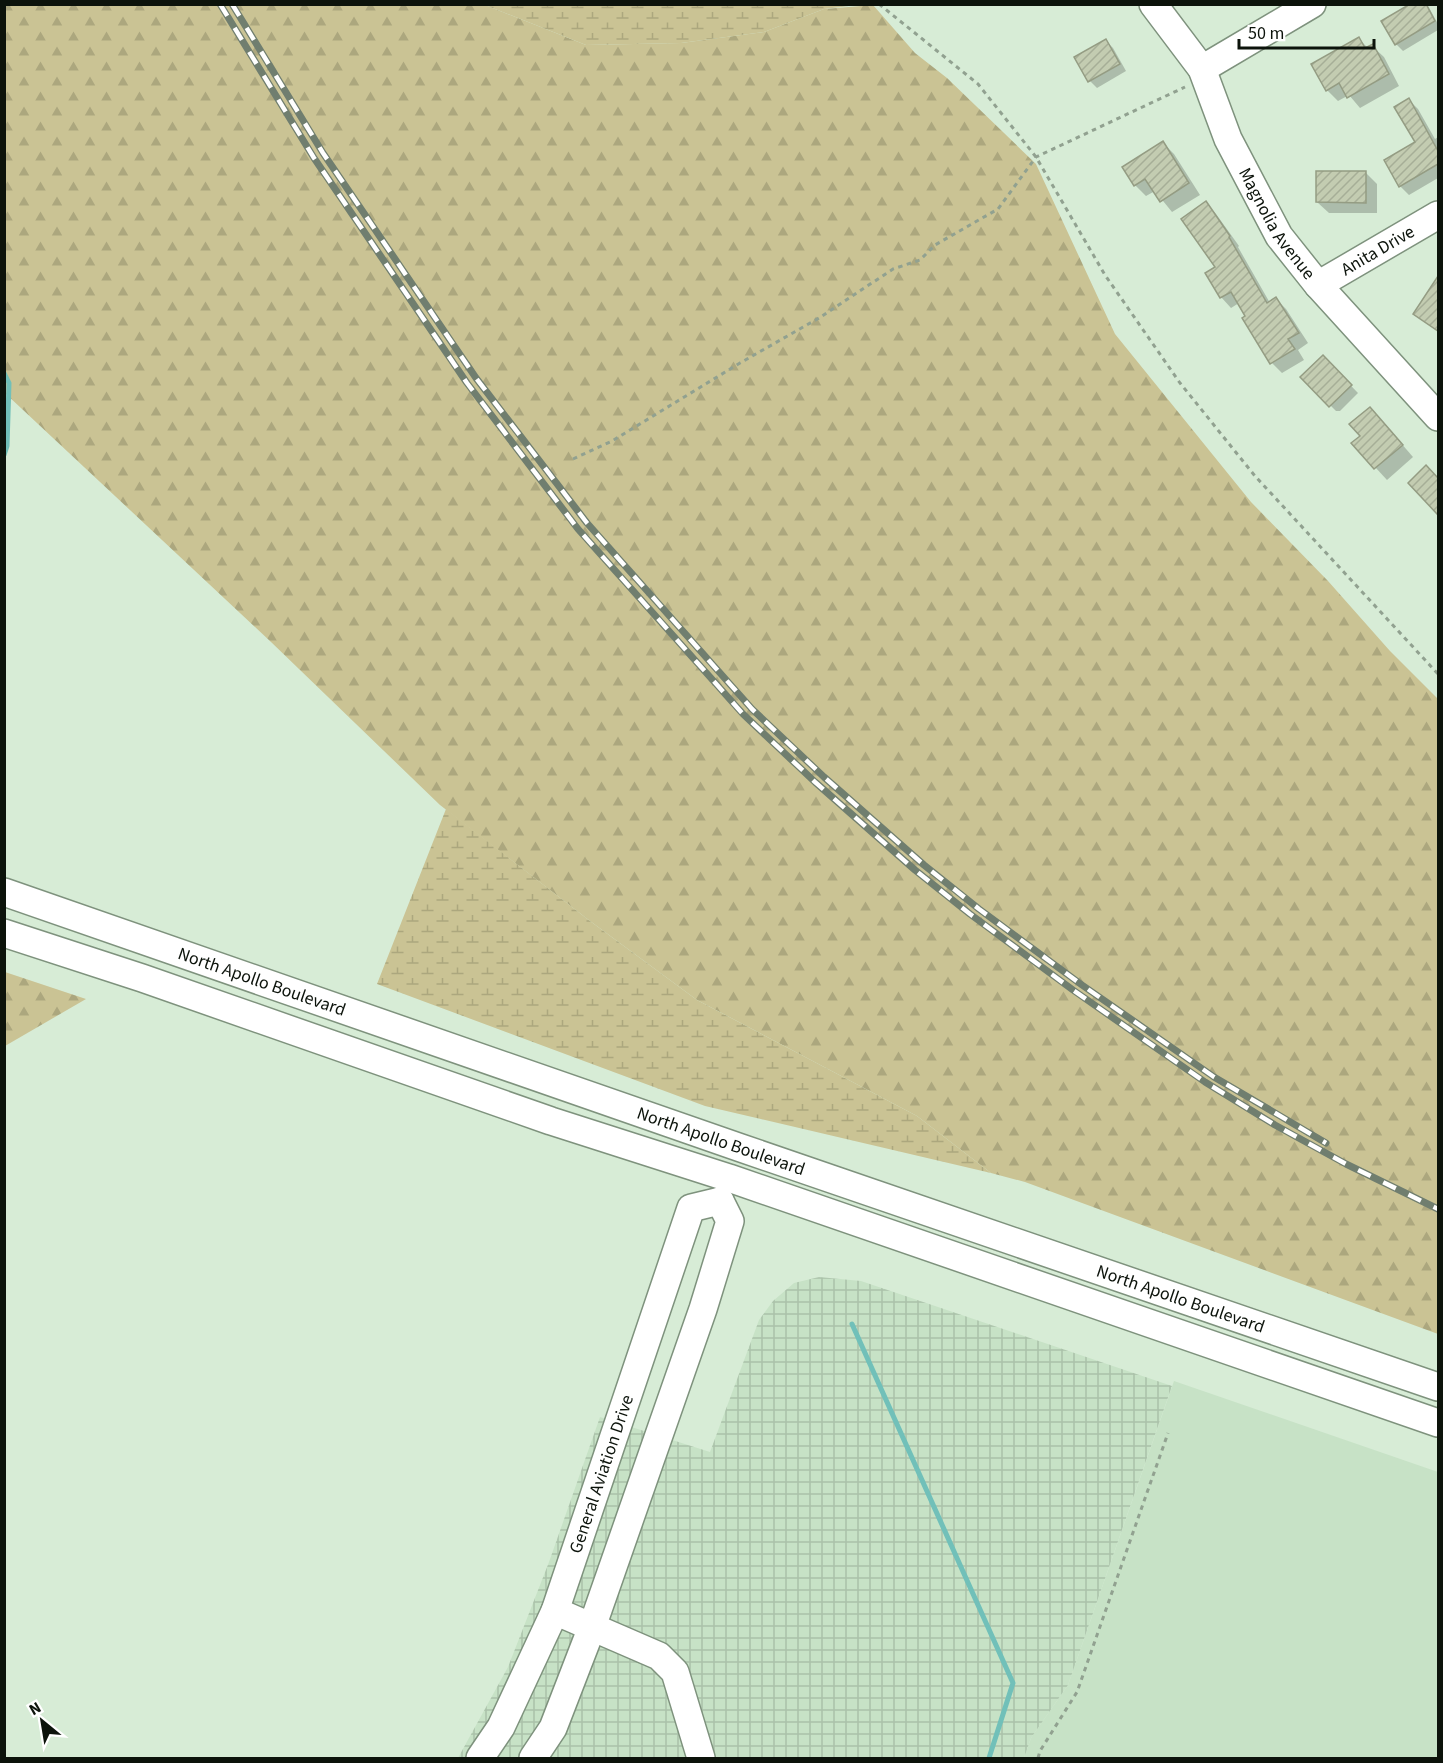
<svg xmlns="http://www.w3.org/2000/svg" width="1443" height="1763" font-family="'Source Sans 3',sans-serif">
<style>
.built{fill:#c7e2c6}
.industrial{fill:url(#industrial-grid)}
.forest{fill:url(#forest-firs)}
.wetland{fill:url(#wetland-marsh)}
.shadow{fill:#0003}
.lines{fill:none;stroke-linecap:round;stroke-linejoin:round}
.stream{stroke:#71c0b9;stroke-width:5}
.building{fill:url(#building-hatch);stroke:#949c83;stroke-width:1.5}
.minor-casing{stroke:#7e927d;stroke-width:30}
.path{stroke:#91a190;stroke-width:3;stroke-dasharray:4.5 4.5;stroke-linecap:butt}
.minor{stroke:#fff;stroke-width:27}
.rail-casing{stroke:#707e6f;stroke-width:7}
.rail{stroke:#fff;stroke-width:4.5;stroke-dasharray:14;stroke-linecap:butt}
.labels{text-anchor:middle;dominant-baseline:central;stroke-width:4.5;stroke-linejoin:round;paint-order:stroke}
.street-label{font-size:18px;fill:#0c130b;stroke:#fff}
</style>
<defs>
<pattern id="industrial-grid" width="8" height="8" patternUnits="userSpaceOnUse" patternTransform="scale(1.5)"><rect width="8" height="8" fill="#c7e2c6"/><path d="M0 4h8M4 0v8" fill="none" stroke="#aac1a9"/></pattern>
<pattern id="forest-firs" width="22" height="20" patternUnits="userSpaceOnUse" patternTransform="scale(1.5)"><rect width="22" height="20" fill="#cac394"/><path d="M5 1l3.5 6h-7zM16 11l3.5 6h-7z" fill="#aca77e"/></pattern>
<pattern id="wetland-marsh" width="20" height="14" patternUnits="userSpaceOnUse" patternTransform="scale(1.5)"><rect width="20" height="14" fill="#cac394"/><path d="M1 5h8M5 5V1M11 12h8M15 12V8" fill="none" stroke="#aca77e"/></pattern>
<pattern id="building-hatch" width="6" height="6" patternUnits="userSpaceOnUse" patternTransform="scale(1.5)"><rect width="6" height="6" fill="#c3ccb1"/><path d="M-1 1l2-2M0 6l6-6M5 7l2-2" fill="none" stroke="#a6ae97"/></pattern>
</defs>
<rect width="100%" height="100%" fill="#d7ecd6"/>
<path class="built" d="M 1174,1381 L 1438,1472 L 1438,1758 L 1024,1758 L 1031,1738 L 1068,1685 Z"/>
<path class="industrial" d="M 819,1277 L 861,1281 L 1172,1386 L 1068,1685 L 1031,1738 L 1024,1758 L 458,1758 L 508,1667 L 549,1562 L 600,1417 L 710,1452 L 759,1320 L 773,1301 L 794,1283 Z"/>
<g class="forest">
<path d="M 5,5 L 485,5 L 586,45 L 681,43 L 764,32 L 824,9 L 873,5 L 915,53 L 947,78 L 1036,164 L 1115,334 L 1251,502 L 1328,581 L 1390,651 L 1438,699 L 1438,1334 L 1025,1182 L 991,1173 L 917,1116 L 697,1000 L 590,921 L 440,805 L 271,642 L 6,394 L 5,390 Z"/>
<path d="M 5,972 L 86,999 L 5,1046 Z"/>
</g>
<g class="wetland">
<path d="M 485,5 L 857,5 L 824,9 L 764,32 L 681,43 L 586,45 Z"/>
<path d="M 446,809 L 590,921 L 697,1000 L 917,1116 L 991,1173 L 705,1106 L 377,984 Z"/>
</g>
<g class="shadow">
<path d="M 1413,4 L 1427,4 L 1438,24 L 1438,30 L 1403,51 L 1396,44 Z"/>
<path d="M 1359,39 L 1368,48 L 1372,46 L 1384,57 L 1399,86 L 1360,108 L 1349,95 L 1338,101 L 1327,90 Z"/>
<path d="M 1106,41 L 1113,48 L 1126,71 L 1097,88 L 1090,81 Z"/>
<path d="M 1409,100 L 1418,109 L 1435,139 L 1438,137 L 1438,178 L 1409,195 L 1400,186 L 1417,143 Z"/>
<path d="M 1163,143 L 1174,154 L 1200,195 L 1172,212 L 1155,191 L 1146,196 L 1135,185 Z"/>
<path d="M 1366,173 L 1377,184 L 1377,213 L 1329,213 L 1317,202 Z"/>
<path d="M 1206,203 L 1216,214 L 1239,246 L 1238,247 L 1270,303 L 1276,299 L 1286,309 L 1308,343 L 1298,350 L 1304,360 L 1282,373 L 1272,363 L 1239,303 L 1231,308 L 1221,297 Z"/>
<path d="M 1438,279 L 1438,332 L 1415,314 Z"/>
<path d="M 1323,357 L 1358,393 L 1340,411 L 1336,411 L 1302,377 Z"/>
<path d="M 1381,420 L 1413,457 L 1387,480 L 1353,443 Z"/>
</g>
<g class="lines">
<g class="stream">
<path d="M 4,373 L 9,383 L 7,446 L 4,455"/>
<path d="M 852,1324 L 1013,1683 L 989,1758"/>
</g>
</g>
<g class="building">
<path d="M 1410,4 L 1426,4 L 1435,21 L 1395,45 L 1381,21 Z"/>
<path d="M 1359,37 L 1365,48 L 1373,44 L 1389,74 L 1347,98 L 1339,83 L 1326,91 L 1311,64 Z"/>
<path d="M 1106,39 L 1120,64 L 1088,82 L 1074,57 Z"/>
<path d="M 1409,98 L 1438,151 L 1438,164 L 1399,187 L 1384,160 L 1415,142 L 1394,107 Z"/>
<path d="M 1163,141 L 1189,183 L 1160,202 L 1145,179 L 1134,186 L 1122,167 Z"/>
<path d="M 1316,171 L 1366,171 L 1366,203 L 1316,202 Z"/>
<path d="M 1206,201 L 1230,236 L 1229,237 L 1267,303 L 1276,297 L 1299,333 L 1288,339 L 1295,349 L 1270,364 L 1242,318 L 1245,316 L 1231,292 L 1220,298 L 1205,273 L 1215,267 L 1181,219 Z"/>
<path d="M 1438,276 L 1438,331 L 1413,314 Z"/>
<path d="M 1323,355 L 1352,385 L 1329,407 L 1300,377 Z"/>
<path d="M 1370,407 L 1403,445 L 1374,469 L 1351,443 L 1360,436 L 1349,424 Z"/>
<path d="M 1426,465 L 1438,478 L 1438,515 L 1408,483 Z"/>
</g>
<g class="lines">
<defs>
<g id="minor">
<path id="s1" d="M 1153,4 L 1202,69 L 1228,139 L 1279,236 L 1318,285 L 1438,417"/>
<path d="M 1202,69 L 1312,4"/>
<path id="s2" d="M 1318,285 L 1438,215"/>
<path id="s3" d="M 4,892 L 741,1148 L 1438,1387"/>
<path d="M 4,933 L 142,978 L 551,1121 L 729,1178 L 1438,1423"/>
<path d="M 555,1611 L 659,1656 L 675,1672 L 701,1758"/>
<path id="s4" d="M 480,1758 L 501,1727 L 555,1611 L 691,1208 L 720,1201"/>
<path d="M 533,1758 L 553,1728 L 592,1627 L 703,1309 L 730,1221 L 720,1201"/>
</g>
</defs>
<use href="#minor" class="minor-casing"/>
<g class="path">
<path d="M 879,4 L 978,84 L 1036,157 L 1105,275 L 1180,383 L 1255,476 L 1438,674"/>
<path d="M 573,459 L 612,441 L 740,363 L 819,318 L 893,269 L 920,260 L 935,245 L 998,209 L 1036,157 L 1185,87"/>
<path d="M 1038,1758 L 1040,1751 L 1077,1692 L 1168,1433"/>
</g>
<use href="#minor" class="minor"/>
<defs>
<g id="rail">
<path d="M 220,4 L 314,158 L 467,383 L 578,529 L 743,714 L 815,782 L 915,870 L 970,914 L 1073,990 L 1205,1082 L 1275,1125 L 1346,1164 L 1438,1209"/>
<path d="M 232,4 L 323,153 L 476,378 L 587,523 L 752,709 L 824,777 L 924,865 L 979,909 L 1082,985 L 1214,1077 L 1326,1143"/>
</g>
</defs>
<use href="#rail" class="rail-casing"/>
<use href="#rail" class="rail"/>
</g>
<g class="labels">
<g class="street-label">
<text stroke="none"><textPath href="#s1" startOffset="254">Magnolia Avenue</textPath></text>
<text stroke="none"><textPath href="#s2" startOffset="69">Anita Drive</textPath></text>
<text stroke="none"><textPath href="#s3" startOffset="273">North Apollo Boulevard</textPath></text>
<text stroke="none"><textPath href="#s3" startOffset="759">North Apollo Boulevard</textPath></text>
<text stroke="none"><textPath href="#s3" startOffset="1245">North Apollo Boulevard</textPath></text>
<text stroke="none"><textPath href="#s4" startOffset="310">General Aviation Drive</textPath></text>
</g>
</g>
<rect width="1443" height="1763" fill="none" stroke="#0c130b" stroke-width="12"/>
<g transform="translate(42 1721) rotate(330)" stroke="#ffffff" stroke-width="4.5" paint-order="stroke">
<path d="M0-4.5L10 22L0 15L-10 22Z" fill="#0c130b"/>
<text y="-9" font-size="16" font-weight="bold" text-anchor="middle" fill="#0c130b">N</text>
</g>
<path d="M1239 39v9h135v-9" fill="none" stroke="#0c130b" stroke-width="3"/>
<text x="1248" y="39" font-size="18" fill="#0c130b" stroke="#ffffff" stroke-width="4.5" paint-order="stroke">50 m</text>
</svg>
